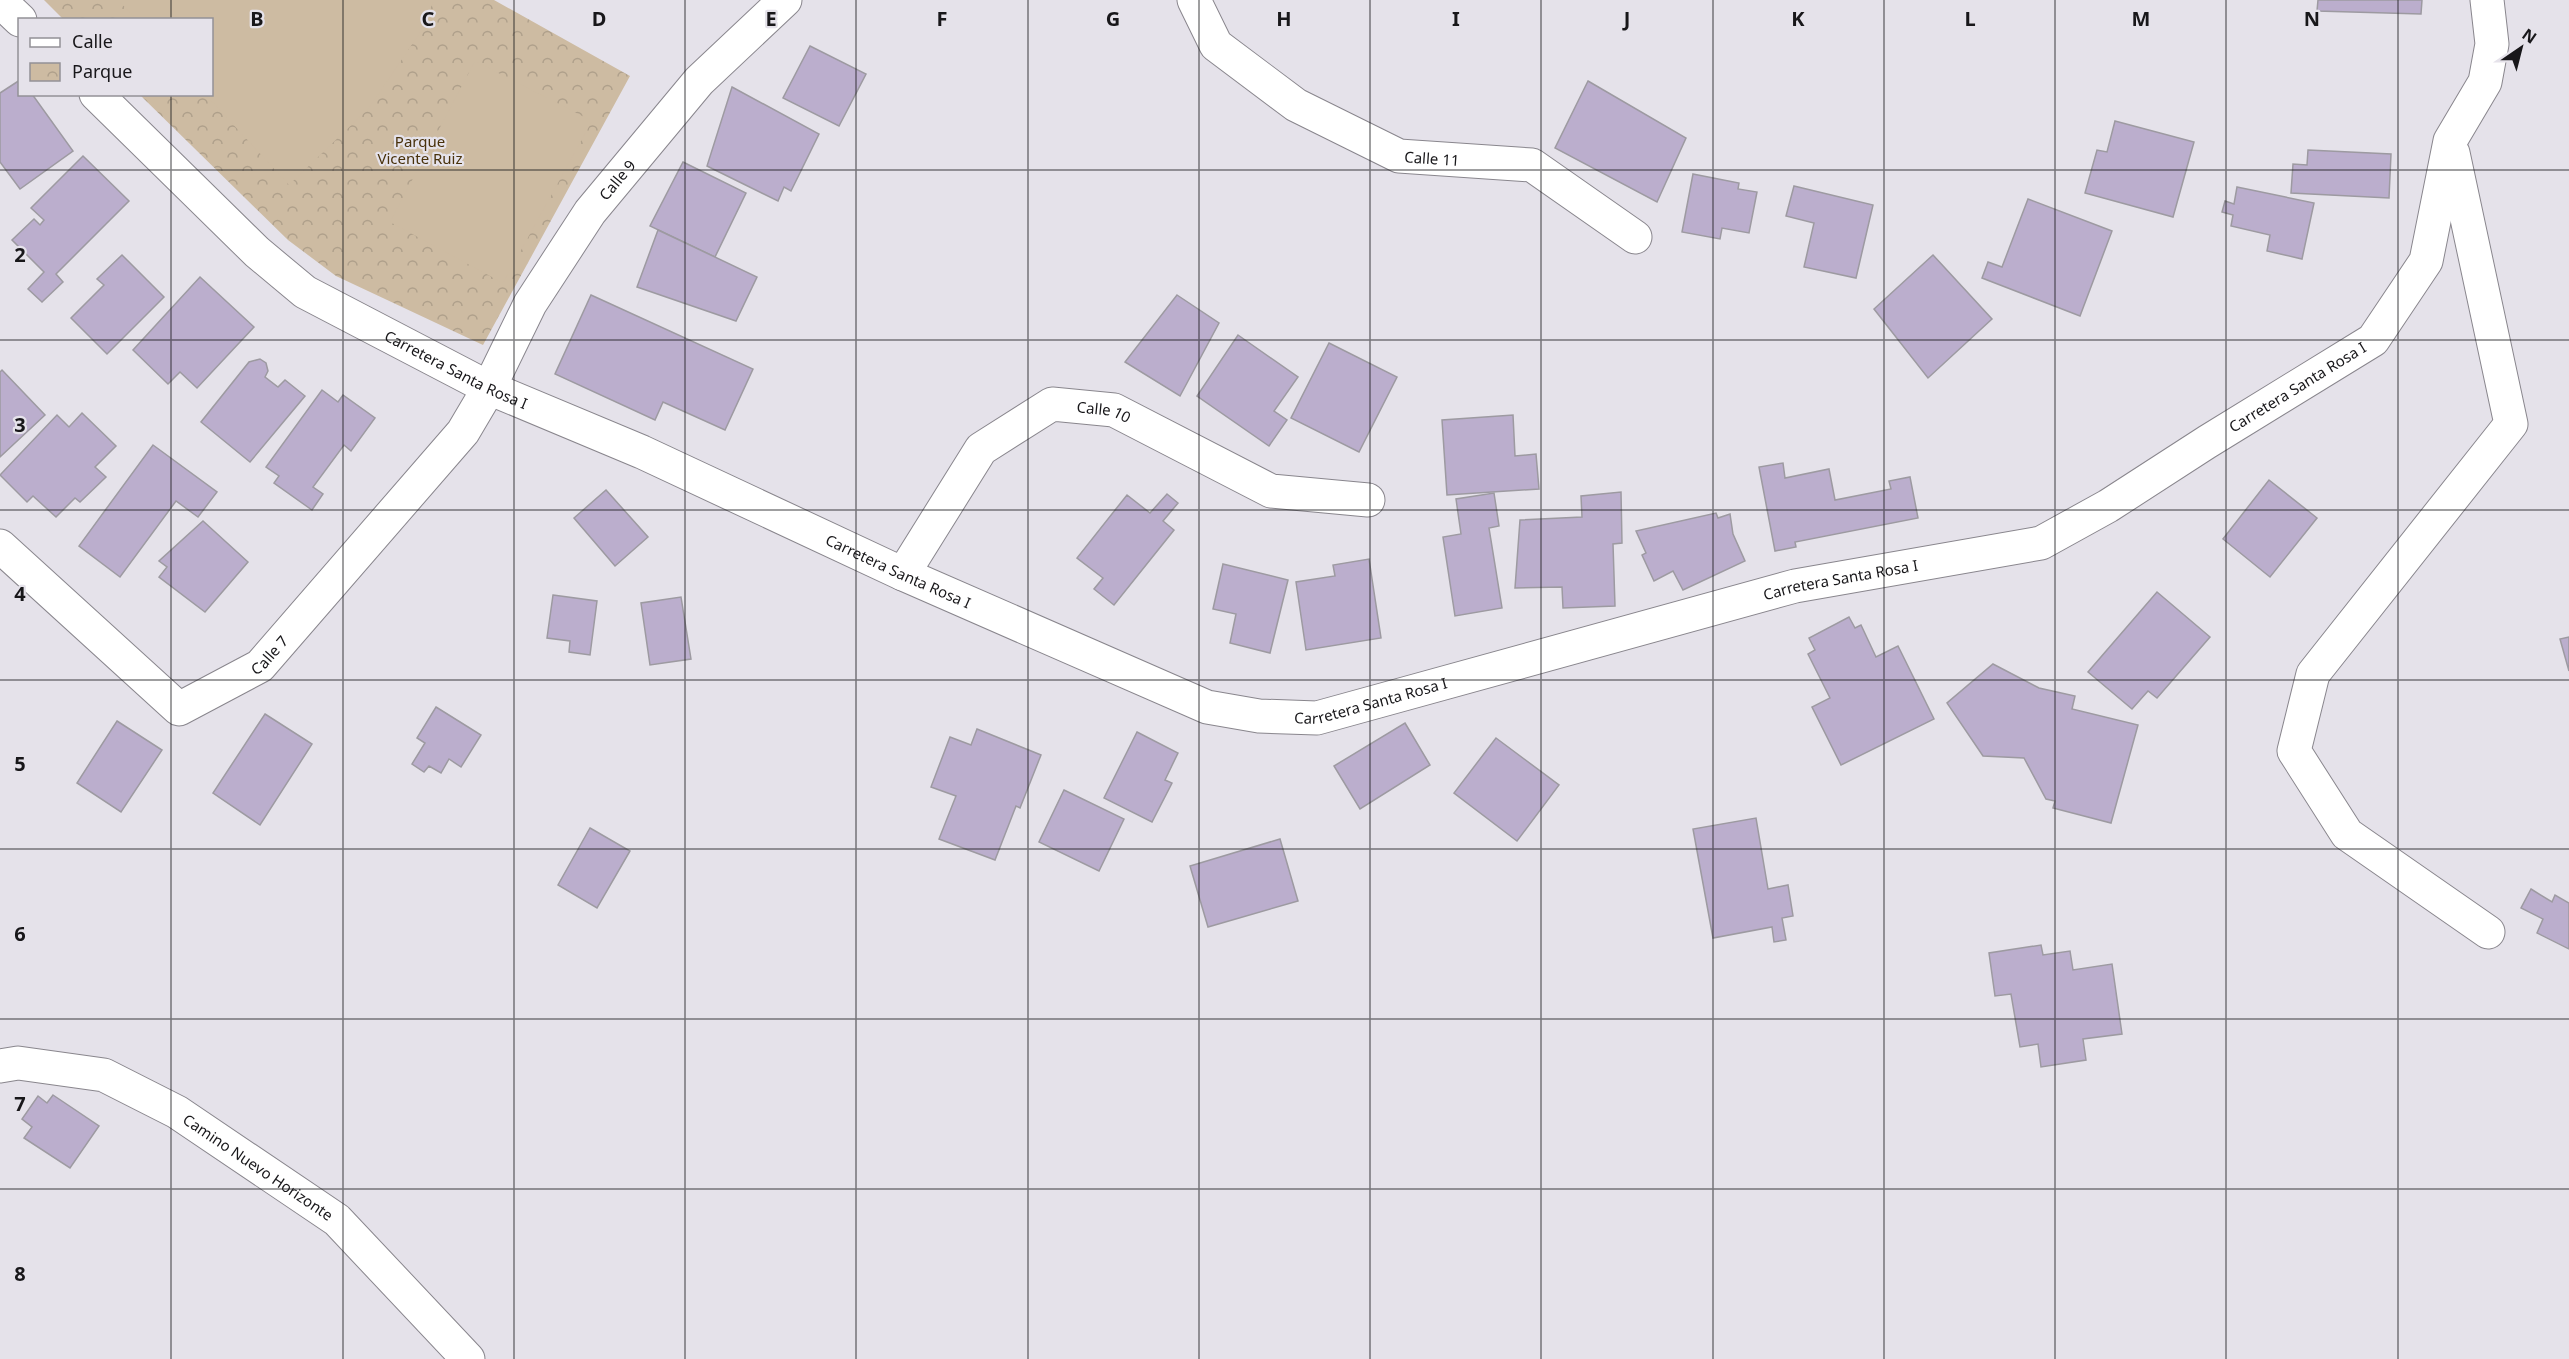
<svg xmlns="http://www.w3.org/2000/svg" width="2569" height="1359" font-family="'Noto Sans',sans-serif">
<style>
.park{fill:url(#park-crowns)}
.pitch{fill:#cdbba2}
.building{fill:#bbaecd;stroke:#9d9aa1;stroke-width:1.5}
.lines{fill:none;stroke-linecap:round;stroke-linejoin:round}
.minor-casing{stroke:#89868d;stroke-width:35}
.minor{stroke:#fff;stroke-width:33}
.grid{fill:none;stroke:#18171a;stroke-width:1.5;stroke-opacity:0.55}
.labels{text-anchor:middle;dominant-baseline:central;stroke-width:4.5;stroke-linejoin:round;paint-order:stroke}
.park-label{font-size:15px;fill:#48310b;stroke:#e5e2ea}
.street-label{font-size:15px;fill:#18171a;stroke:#e5e2ea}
.grid-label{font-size:20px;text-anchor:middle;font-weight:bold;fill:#18171a;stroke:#e5e2ea;stroke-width:4.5;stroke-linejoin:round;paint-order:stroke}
</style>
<defs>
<pattern id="park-crowns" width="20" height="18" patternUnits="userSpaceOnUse" patternTransform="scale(1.5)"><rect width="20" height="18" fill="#cdbba2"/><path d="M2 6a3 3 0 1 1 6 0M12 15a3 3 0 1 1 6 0" fill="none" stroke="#afa08b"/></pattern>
</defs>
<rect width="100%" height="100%" fill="#e5e2ea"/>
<path class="park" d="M 44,0 L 494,0 L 630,76 L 483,345 L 336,276 L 288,240 L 140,95 L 212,94 L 212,20 L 63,19 Z"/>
<g class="pitch">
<path d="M 118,0 L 434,0 L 421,31 L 369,108 L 289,185 L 206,95 L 212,94 L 212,20 L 136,19 Z"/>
<path d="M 475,61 L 592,121 L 503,283 L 390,222 Z"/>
</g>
<g class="building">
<path d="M 2318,0 L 2422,0 L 2421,14 L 2317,11 Z"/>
<path d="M 810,46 L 866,74 L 839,126 L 783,98 Z"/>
<path d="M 20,80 L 20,94 L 32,94 L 73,151 L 20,189 L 0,162 L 0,93 Z"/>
<path d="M 1588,81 L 1686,138 L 1657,202 L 1555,148 Z"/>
<path d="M 732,87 L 819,134 L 791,191 L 784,187 L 778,201 L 707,166 Z"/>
<path d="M 2115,121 L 2194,142 L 2173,217 L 2085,193 L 2097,150 L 2107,152 Z"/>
<path d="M 2308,150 L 2391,154 L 2389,198 L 2291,193 L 2293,164 L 2307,165 Z"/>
<path d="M 83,156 L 129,201 L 56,274 L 63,282 L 42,302 L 28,289 L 44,272 L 12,240 L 34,219 L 40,225 L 44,220 L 31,208 Z"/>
<path d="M 683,162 L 746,193 L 715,257 L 650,226 Z"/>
<path d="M 1693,174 L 1739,183 L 1738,189 L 1757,192 L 1749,233 L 1722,228 L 1720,239 L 1682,232 Z"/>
<path d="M 1794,186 L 1873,205 L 1856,278 L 1804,267 L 1814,223 L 1786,216 Z"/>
<path d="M 2237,187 L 2314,203 L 2302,259 L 2267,251 L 2270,235 L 2231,226 L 2233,215 L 2222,212 L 2225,201 L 2234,204 Z"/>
<path d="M 2028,199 L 2112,231 L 2080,316 L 1982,278 L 1988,262 L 2002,267 Z"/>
<path d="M 658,230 L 757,277 L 736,321 L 637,287 Z"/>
<path d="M 122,255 L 164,297 L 107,354 L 71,318 L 104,285 L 97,279 Z"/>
<path d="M 1933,255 L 1992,319 L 1928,378 L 1874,309 Z"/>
<path d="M 200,277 L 254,327 L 197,388 L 180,372 L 168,384 L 133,350 Z"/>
<path d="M 591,295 L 753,369 L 725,430 L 663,402 L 655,420 L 555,374 Z"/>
<path d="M 1177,295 L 1219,323 L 1180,396 L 1125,362 Z"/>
<path d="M 1238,335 L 1298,377 L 1274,411 L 1287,420 L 1269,446 L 1197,396 Z"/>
<path d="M 1329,343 L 1397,377 L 1359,452 L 1291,418 Z"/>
<path d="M 260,359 L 266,363 L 268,371 L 265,377 L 278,387 L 285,380 L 305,396 L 250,462 L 201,422 L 249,362 Z"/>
<path d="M 2,370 L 45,415 L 0,457 L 0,372 Z"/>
<path d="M 322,390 L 338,402 L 343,395 L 375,418 L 351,451 L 344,445 L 313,487 L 323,494 L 312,510 L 274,483 L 279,476 L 266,467 Z"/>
<path d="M 82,413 L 116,446 L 95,467 L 106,477 L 80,502 L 75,498 L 56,517 L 33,496 L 27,502 L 0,475 L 57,415 L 69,427 Z"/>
<path d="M 1513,415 L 1515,456 L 1536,454 L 1539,489 L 1447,495 L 1442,420 Z"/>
<path d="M 153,445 L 217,492 L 198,517 L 176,501 L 120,577 L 79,546 Z"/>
<path d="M 1783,463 L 1785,478 L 1829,469 L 1835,500 L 1891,489 L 1889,481 L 1910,477 L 1918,518 L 1795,542 L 1796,547 L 1775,551 L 1759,467 Z"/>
<path d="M 2269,480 L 2317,518 L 2270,577 L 2223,539 Z"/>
<path d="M 606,490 L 648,537 L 615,566 L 574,518 Z"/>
<path d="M 1621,492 L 1622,543 L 1613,544 L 1615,606 L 1563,608 L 1562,587 L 1515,588 L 1520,520 L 1582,517 L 1581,496 Z"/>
<path d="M 1494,493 L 1499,526 L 1489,528 L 1502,608 L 1455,616 L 1443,537 L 1461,534 L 1456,499 Z"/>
<path d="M 1167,494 L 1178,503 L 1163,521 L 1174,530 L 1114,605 L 1094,589 L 1103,578 L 1077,558 L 1127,495 L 1150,513 Z"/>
<path d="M 1716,513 L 1718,518 L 1730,514 L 1733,534 L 1745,561 L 1683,590 L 1673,571 L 1654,581 L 1642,555 L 1646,553 L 1636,531 Z"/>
<path d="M 203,521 L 248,562 L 205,612 L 159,577 L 167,567 L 159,561 Z"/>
<path d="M 1369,559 L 1381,638 L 1306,650 L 1296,582 L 1335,576 L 1333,565 Z"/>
<path d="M 1223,564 L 1288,580 L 1270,653 L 1230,643 L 1236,614 L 1213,609 Z"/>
<path d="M 2157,592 L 2210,637 L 2157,698 L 2148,691 L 2132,709 L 2088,672 Z"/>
<path d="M 553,595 L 597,601 L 590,655 L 569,652 L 570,641 L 547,638 Z"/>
<path d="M 681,597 L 691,659 L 650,665 L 641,603 Z"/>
<path d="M 1849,617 L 1855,628 L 1861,625 L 1876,657 L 1898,646 L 1934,719 L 1841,765 L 1812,707 L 1830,698 L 1808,654 L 1815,650 L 1809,638 Z"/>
<path d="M 2569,637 L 2569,671 L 2560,639 Z"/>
<path d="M 1993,664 L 2039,688 L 2075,696 L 2072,709 L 2138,725 L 2111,823 L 2053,808 L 2055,801 L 2046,799 L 2024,758 L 1983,756 L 1947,703 Z"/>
<path d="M 436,707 L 481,735 L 461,767 L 449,759 L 441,773 L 429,766 L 424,772 L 412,764 L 425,743 L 417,738 Z"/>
<path d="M 265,714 L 312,744 L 260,825 L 213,793 Z"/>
<path d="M 117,721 L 162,750 L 121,812 L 77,783 Z"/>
<path d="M 1405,723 L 1430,765 L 1360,809 L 1334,766 Z"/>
<path d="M 977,729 L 1041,755 L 1020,808 L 1016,806 L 995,860 L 939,839 L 956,796 L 931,787 L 950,737 L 971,745 Z"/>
<path d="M 1137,732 L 1178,753 L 1165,780 L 1172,783 L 1152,822 L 1104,798 Z"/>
<path d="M 1496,738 L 1559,785 L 1517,841 L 1454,793 Z"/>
<path d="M 1064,790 L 1124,819 L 1099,871 L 1039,842 Z"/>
<path d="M 1756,818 L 1768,889 L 1788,885 L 1793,916 L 1782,918 L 1786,940 L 1774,942 L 1772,927 L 1713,938 L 1693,829 Z"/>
<path d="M 590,828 L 630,851 L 597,908 L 558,885 Z"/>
<path d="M 1280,839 L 1298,901 L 1208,927 L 1190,866 Z"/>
<path d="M 2531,889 L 2552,902 L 2555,895 L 2569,903 L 2569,949 L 2537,933 L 2543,919 L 2521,908 Z"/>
<path d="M 2041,945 L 2043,955 L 2070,951 L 2073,970 L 2112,964 L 2122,1034 L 2083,1039 L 2086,1060 L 2041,1067 L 2038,1044 L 2020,1047 L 2011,994 L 1995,996 L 1989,953 Z"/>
<path d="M 53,1095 L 99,1126 L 70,1168 L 24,1138 L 32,1127 L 22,1119 L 38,1096 L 47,1103 Z"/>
</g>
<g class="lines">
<defs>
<g id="minor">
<path id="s1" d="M 1194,0 L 1216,45 L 1296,105 L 1399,156 L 1532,165 L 1635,237"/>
<path d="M 0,1 L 20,20"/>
<path id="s2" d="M 96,94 L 257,252 L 305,292 L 489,388 L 642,452 L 903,574 L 1207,707 L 1259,716 L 1317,718 L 1795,586 L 2041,543 L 2108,506 L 2207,442 L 2373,340 L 2426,261 L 2450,141 L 2485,82 L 2492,44 L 2487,0"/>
<path d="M 2453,153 L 2511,424 L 2313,674 L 2294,751 L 2347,834 L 2488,932"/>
<path id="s3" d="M 0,546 L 179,709 L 260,666 L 463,432 L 489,388 L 530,304 L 590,212 L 699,81 L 785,0"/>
<path id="s4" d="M 903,574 L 981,449 L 1052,404 L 1114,410 L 1271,491 L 1368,500"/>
<path id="s5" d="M 0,1066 L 18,1063 L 104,1075 L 177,1112 L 337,1220 L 468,1359"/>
</g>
</defs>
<use href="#minor" class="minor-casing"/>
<use href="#minor" class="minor"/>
</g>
<path class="grid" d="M 171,0 L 171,20M 343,0 L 343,1359M 514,0 L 514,1359M 685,0 L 685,1359M 856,0 L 856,1359M 1028,0 L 1028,1359M 1199,0 L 1199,1359M 1370,0 L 1370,1359M 1541,0 L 1541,1359M 1713,0 L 1713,1359M 1884,0 L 1884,1359M 2055,0 L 2055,1359M 2226,0 L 2226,1359M 2398,0 L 2398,1359M 171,94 L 171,1359M 0,170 L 2569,170M 0,340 L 2569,340M 0,510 L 2569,510M 0,680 L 2569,680M 0,849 L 2569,849M 0,1019 L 2569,1019M 0,1189 L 2569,1189"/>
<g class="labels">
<g class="park-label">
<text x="420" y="141">Parque<tspan x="420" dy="17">Vicente Ruiz</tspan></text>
</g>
<g class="street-label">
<text stroke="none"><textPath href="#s1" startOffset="298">Calle 11</textPath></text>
<text stroke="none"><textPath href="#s3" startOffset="940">Calle 9</textPath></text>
<text stroke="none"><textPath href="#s2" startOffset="458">Carretera Santa Rosa I</textPath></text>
<text stroke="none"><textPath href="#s2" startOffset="2438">Carretera Santa Rosa I</textPath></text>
<text stroke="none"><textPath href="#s4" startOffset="284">Calle 10</textPath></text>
<text stroke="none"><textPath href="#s2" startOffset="944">Carretera Santa Rosa I</textPath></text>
<text stroke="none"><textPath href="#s2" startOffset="1934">Carretera Santa Rosa I</textPath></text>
<text stroke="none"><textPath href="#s3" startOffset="348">Calle 7</textPath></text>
<text stroke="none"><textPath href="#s2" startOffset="1448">Carretera Santa Rosa I</textPath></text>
<text stroke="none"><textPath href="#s5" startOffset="285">Camino Nuevo Horizonte</textPath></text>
</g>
</g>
<g class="grid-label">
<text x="257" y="26">B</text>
<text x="428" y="26">C</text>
<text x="599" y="26">D</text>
<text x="771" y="26">E</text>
<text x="942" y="26">F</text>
<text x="1113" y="26">G</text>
<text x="1284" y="26">H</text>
<text x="1456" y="26">I</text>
<text x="1627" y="26">J</text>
<text x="1798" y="26">K</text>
<text x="1970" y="26">L</text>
<text x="2141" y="26">M</text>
<text x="2312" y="26">N</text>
<text x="20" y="262">2</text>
<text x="20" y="432">3</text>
<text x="20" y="601">4</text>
<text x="20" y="771">5</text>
<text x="20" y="941">6</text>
<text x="20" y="1111">7</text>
<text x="20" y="1281">8</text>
</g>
<rect x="18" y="18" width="195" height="78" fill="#e5e2ea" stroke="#939197" stroke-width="1.5"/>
<rect x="30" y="38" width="30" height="9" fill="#ffffff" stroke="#939197" stroke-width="1.5"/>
<text x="72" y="48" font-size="18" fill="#18171a">Calle</text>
<rect x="30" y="63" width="30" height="18" fill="url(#park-crowns)" stroke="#939197" stroke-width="1.5"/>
<text x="72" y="78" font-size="18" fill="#18171a">Parque</text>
<g transform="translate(2521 48) rotate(35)" stroke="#e5e2ea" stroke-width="4.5" paint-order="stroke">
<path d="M0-4.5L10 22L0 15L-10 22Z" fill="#18171a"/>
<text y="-9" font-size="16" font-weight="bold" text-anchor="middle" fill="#18171a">N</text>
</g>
</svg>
